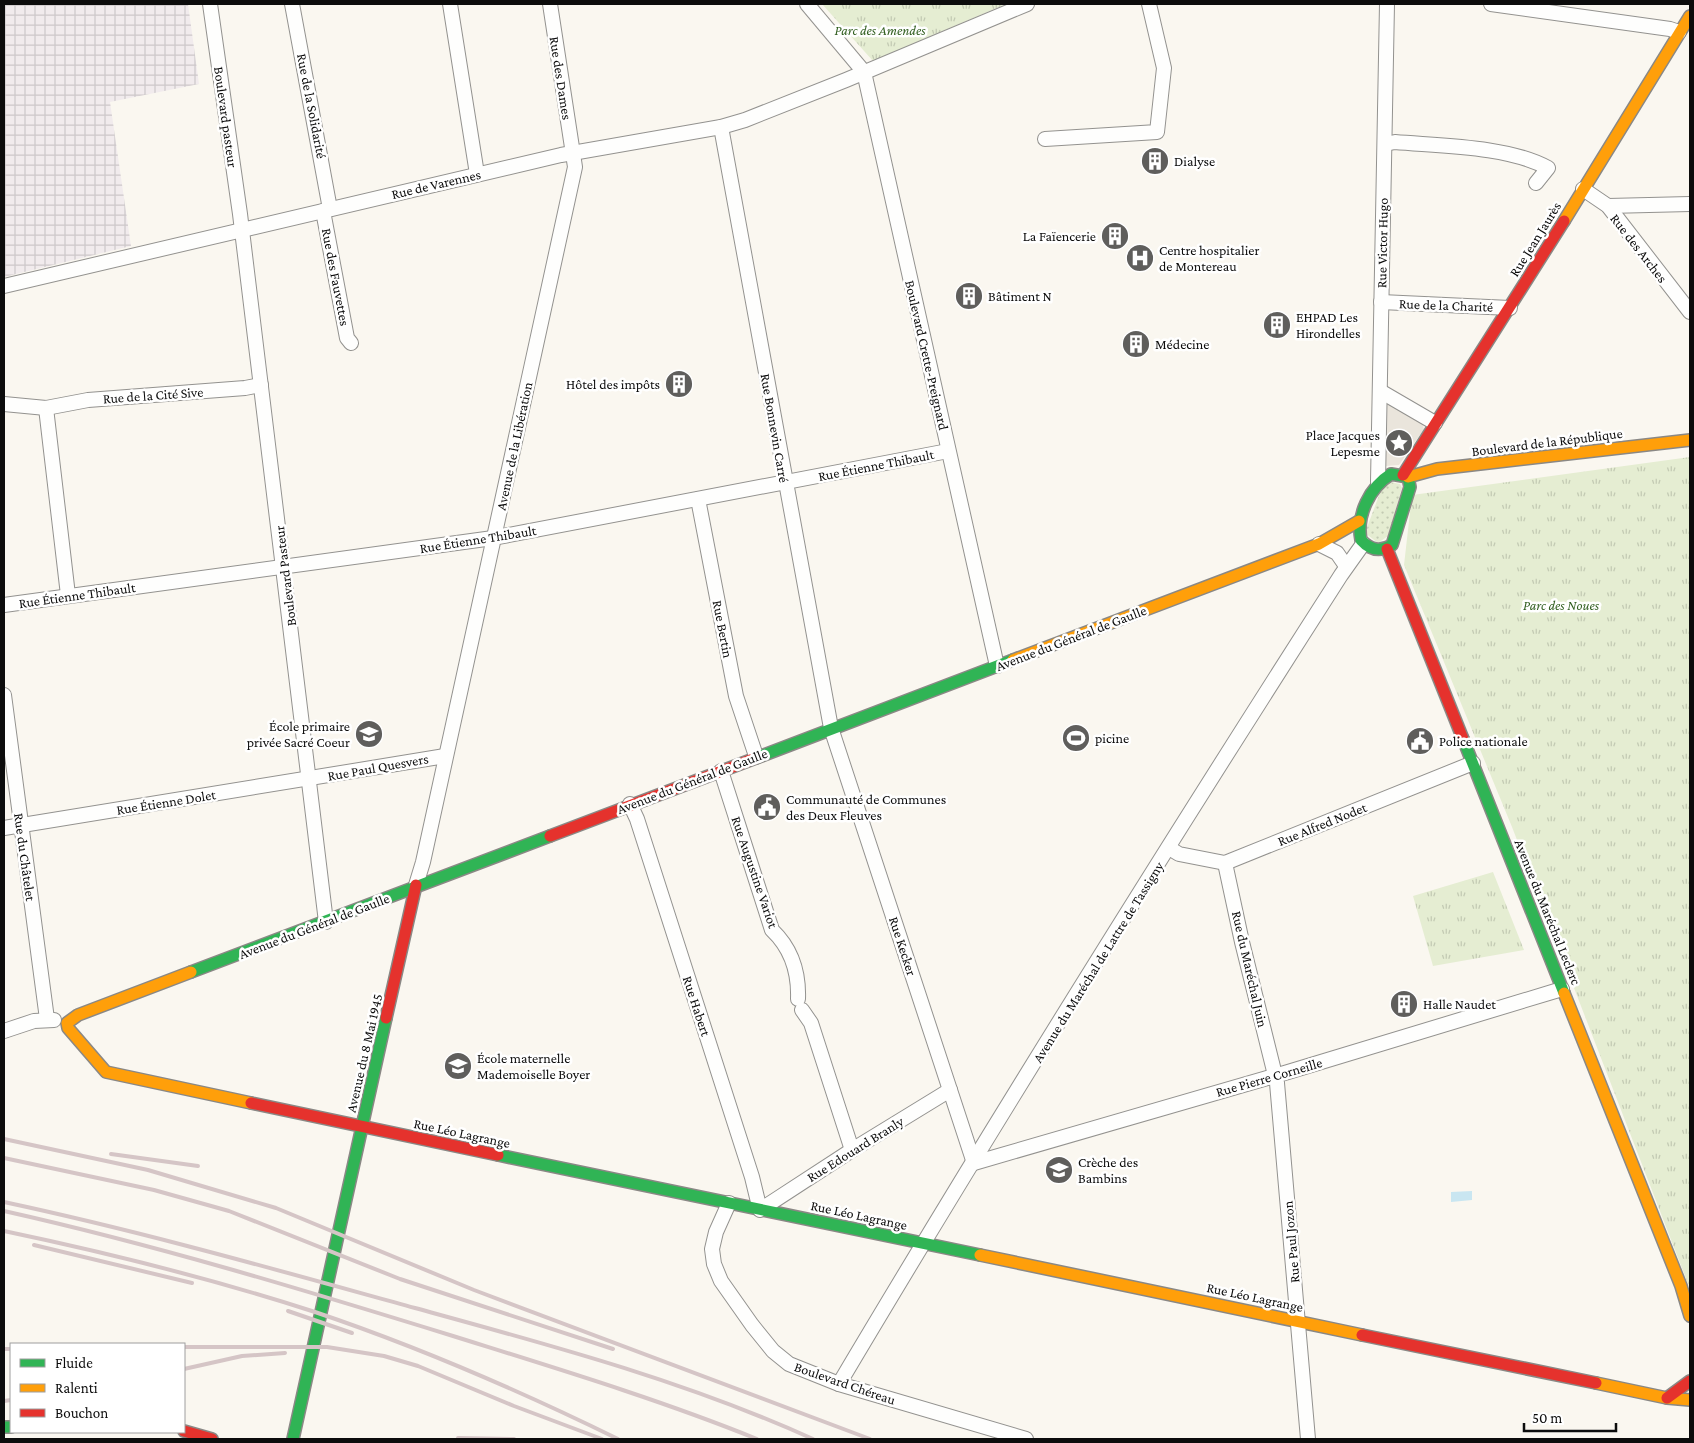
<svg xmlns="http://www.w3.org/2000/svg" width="1694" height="1443" font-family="'Crimson Pro',serif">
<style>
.industrial{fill:url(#industrial-grid)}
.grass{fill:url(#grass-dots)}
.park{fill:url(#park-tufts)}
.plaza{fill:#eae5dc}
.water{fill:#c9e6f1}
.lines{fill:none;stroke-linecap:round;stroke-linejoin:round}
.street-casing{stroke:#93928f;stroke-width:16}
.fast-casing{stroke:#8a8885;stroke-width:14}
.slow-casing{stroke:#8a8885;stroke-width:14}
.jam-casing{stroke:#8a8885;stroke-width:14}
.street{stroke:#fefefd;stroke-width:14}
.fast{stroke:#30b455;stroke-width:11}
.slow{stroke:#ff9f0a;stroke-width:11}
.jam{stroke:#e5322d;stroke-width:11}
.rail{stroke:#d5c5c6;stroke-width:4}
.labels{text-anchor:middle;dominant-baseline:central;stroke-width:5;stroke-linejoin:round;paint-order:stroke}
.park-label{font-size:14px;font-style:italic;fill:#325f21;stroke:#fff}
.street-label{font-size:14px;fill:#0c0c0c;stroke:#fff}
.poi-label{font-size:14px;fill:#0c0c0c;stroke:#fff;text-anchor:start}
</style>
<defs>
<pattern id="industrial-grid" width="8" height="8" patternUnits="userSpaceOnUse" patternTransform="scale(1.25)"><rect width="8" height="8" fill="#f1ebed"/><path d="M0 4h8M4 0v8" fill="none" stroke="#cdc8ca"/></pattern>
<pattern id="grass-dots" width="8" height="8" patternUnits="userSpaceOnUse" patternTransform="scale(1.25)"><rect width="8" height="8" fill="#e5edd2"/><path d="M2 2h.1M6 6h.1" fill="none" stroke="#c3cab3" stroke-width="1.8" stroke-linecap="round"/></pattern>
<pattern id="park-tufts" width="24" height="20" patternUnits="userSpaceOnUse" patternTransform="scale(1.25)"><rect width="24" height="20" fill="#e5edd2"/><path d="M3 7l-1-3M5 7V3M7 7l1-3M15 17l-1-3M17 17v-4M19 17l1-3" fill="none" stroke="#c3cab3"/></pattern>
</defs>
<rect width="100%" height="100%" fill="#faf7f0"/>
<path class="industrial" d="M 4,4 L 188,4 L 199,84 L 110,102 L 131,246 L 4,277 Z"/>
<path class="grass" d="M 1390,482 L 1400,484 L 1402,488 L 1388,536 L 1378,543 L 1365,533 L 1381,490 Z"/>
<g class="park">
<path d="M 822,4 L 1006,4 L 873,61 Z"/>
<path d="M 1690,457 L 1690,1289 L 1512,827 L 1404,565 L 1412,495 Z"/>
<path d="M 1493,872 L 1524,950 L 1433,966 L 1413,896 Z"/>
</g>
<path class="plaza" d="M 1386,403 L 1422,422 L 1424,429 L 1399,465 L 1386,466 L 1383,458 Z"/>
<g class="water">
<path d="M 1077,729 L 1082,730 L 1085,734 L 1074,748 L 1067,743 Z"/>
<path d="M 1472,1191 L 1472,1200 L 1451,1202 L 1451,1192 Z"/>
</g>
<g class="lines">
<defs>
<g id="street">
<path d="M 210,4 L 240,214 L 326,922"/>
<path d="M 292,4 L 330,209"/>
<path d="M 450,4 L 477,174"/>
<path d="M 807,4 L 864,72"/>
<path d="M 1491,4 L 1670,29 L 1679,32"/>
<path d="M 864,72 L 997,666"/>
<path d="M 721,127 L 831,728 L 974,1163 L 1288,1072 L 1562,989"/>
<path d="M 1045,139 L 1157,132 L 1164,68 L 1149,4"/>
<path d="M 1385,144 L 1395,142 C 1441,146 1508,146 1548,168 L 1536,183"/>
<path d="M 1583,189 L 1608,206 L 1690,312"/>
<path d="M 1608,206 L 1690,204"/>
<path d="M 323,211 L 347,338 L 351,343"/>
<path d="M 4,286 L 561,155 L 721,127 L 745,120 L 846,80 L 1027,4"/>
<path d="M 1381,302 L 1510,308"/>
<path d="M 1380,391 L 1435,423"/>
<path d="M 4,404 L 46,408 L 88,400 L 245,388 L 261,385"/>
<path d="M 46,408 L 68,595"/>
<path d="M 1378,482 L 1387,4"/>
<path d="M 698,499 L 736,696 L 756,756"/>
<path d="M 1319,544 L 1337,553 L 1346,566"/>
<path d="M 4,605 L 493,538 L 948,451"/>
<path d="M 4,695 L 47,1019"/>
<path d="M 721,771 L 772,930 C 791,948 799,972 798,999"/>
<path d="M 630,804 L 637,819 L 752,1177 L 760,1210 L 852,1150 L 950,1090"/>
<path d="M 4,828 L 445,756"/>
<path d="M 1169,848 L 1179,854 L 1225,863 L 1473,763"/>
<path d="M 1225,863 L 1242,942 L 1277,1083 L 1308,1439"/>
<path d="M 416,885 L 423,862 L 575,167 L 550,4"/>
<path d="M 802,1010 L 811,1023 L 852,1150"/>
<path d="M 4,1031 L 34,1021 L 54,1020"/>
<path d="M 729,1203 L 716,1232 L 712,1249 L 714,1264 L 721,1281 L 752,1325 L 773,1351 L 789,1364 L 839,1384 L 1026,1439"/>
<path d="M 839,1384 C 1001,1111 1170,842 1341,575 L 1363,544"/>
</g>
<g id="fast">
<path d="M 1391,474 L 1408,477 L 1410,487 L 1392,545 C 1380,552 1370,550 1361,540 C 1356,515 1370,487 1391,474 Z"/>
<path d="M 1463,739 L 1564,993"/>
<path d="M 756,758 L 1013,660"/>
<path d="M 191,972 L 550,836"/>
<path d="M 498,1155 L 980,1255"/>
<path d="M 4,1427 L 11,1427"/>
<path d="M 293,1439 L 386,1018"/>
</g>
<g id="slow">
<path d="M 1564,221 L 1690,16"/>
<path d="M 1408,477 L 1437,469 L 1690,440"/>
<path d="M 1013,660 L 1319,544 L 1359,521"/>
<path d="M 191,972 L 78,1015 L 67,1023 L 68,1028 L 106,1072 L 251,1103"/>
<path d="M 1564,993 L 1681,1286 L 1690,1316"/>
<path d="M 980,1255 L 1362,1335"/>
<path d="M 1596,1383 L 1667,1398 L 1690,1400"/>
</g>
<g id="jam">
<path d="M 1403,475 L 1564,221"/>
<path d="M 1387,549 L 1463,739"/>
<path d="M 550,836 L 756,758"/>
<path d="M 386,1018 L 416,885"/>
<path d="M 251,1103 L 498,1155"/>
<path d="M 1362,1335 L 1596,1383"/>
<path d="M 1667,1398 L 1690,1381"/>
<path d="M 184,1431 L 212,1439"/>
</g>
</defs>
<use href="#street" class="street-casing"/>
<use href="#fast" class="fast-casing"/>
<use href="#slow" class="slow-casing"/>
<use href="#jam" class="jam-casing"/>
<use href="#street" class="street"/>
<use href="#fast" class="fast"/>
<use href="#slow" class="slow"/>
<use href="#jam" class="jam"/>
<g class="rail">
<path d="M 4,1139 L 148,1170 L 276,1208 L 474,1290 L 870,1439"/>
<path d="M 111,1154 L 198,1166"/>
<path d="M 4,1158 L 154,1190 L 229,1211 L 400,1279 L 613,1349"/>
<path d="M 4,1202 C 144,1232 277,1270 415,1308 C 550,1345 685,1381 813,1439"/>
<path d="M 4,1211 C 156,1245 304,1290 453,1336 C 555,1368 658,1399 757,1439"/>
<path d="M 4,1231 C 109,1253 213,1279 315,1312 C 419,1347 520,1391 618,1439"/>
<path d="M 34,1245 L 192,1283"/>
<path d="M 288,1311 L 352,1333"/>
<path d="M 184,1347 L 327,1347 L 384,1356 L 418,1366 L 514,1406 L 602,1439"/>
<path d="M 4,1349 L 11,1349"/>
<path d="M 184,1369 L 242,1356 L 285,1353"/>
<path d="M 4,1401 L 11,1400"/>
<path d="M 458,1438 L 514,1439"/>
</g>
</g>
<defs>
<symbol id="building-disc" viewBox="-11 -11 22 22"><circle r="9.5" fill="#5f5e5c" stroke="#fff"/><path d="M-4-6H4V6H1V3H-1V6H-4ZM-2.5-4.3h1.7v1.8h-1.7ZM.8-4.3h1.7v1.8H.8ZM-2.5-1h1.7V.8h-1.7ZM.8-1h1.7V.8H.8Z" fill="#fff"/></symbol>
<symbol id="hospital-disc" viewBox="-11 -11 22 22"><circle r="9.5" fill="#5f5e5c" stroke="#fff"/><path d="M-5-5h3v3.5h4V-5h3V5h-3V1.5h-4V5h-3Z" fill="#fff"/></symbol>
<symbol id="sight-disc" viewBox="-11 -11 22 22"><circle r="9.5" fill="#5f5e5c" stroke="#fff"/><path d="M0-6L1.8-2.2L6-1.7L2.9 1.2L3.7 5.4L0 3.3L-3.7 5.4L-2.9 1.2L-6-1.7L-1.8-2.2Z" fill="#fff"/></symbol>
<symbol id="school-disc" viewBox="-11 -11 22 22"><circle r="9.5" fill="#5f5e5c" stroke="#fff"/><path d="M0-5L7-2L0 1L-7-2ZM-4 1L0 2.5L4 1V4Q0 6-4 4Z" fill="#fff"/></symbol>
<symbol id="stadium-disc" viewBox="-11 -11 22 22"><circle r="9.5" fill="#5f5e5c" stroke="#fff"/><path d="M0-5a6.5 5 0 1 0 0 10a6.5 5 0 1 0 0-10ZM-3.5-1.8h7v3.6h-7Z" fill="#fff"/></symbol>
<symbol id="civic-disc" viewBox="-11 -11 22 22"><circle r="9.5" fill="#5f5e5c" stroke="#fff"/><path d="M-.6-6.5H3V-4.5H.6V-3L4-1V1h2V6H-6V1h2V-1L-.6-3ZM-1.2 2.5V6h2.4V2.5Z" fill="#fff"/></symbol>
</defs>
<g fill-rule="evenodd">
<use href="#building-disc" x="1139" y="145" width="32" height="32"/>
<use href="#building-disc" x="1099" y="220" width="32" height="32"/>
<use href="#hospital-disc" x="1124" y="242" width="32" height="32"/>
<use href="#building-disc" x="953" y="280" width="32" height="32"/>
<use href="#building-disc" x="1261" y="309" width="32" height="32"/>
<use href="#building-disc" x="1120" y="328" width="32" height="32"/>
<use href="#building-disc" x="663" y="368" width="32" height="32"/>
<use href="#sight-disc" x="1383" y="427" width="32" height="32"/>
<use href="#school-disc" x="353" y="718" width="32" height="32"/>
<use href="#stadium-disc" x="1060" y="722" width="32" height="32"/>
<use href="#civic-disc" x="1404" y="725" width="32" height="32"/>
<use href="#civic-disc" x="751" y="791" width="32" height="32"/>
<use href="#building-disc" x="1388" y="988" width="32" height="32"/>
<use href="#school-disc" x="442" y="1050" width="32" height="32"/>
<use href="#school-disc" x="1043" y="1154" width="32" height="32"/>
</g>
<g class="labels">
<g class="park-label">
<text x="880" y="30">Parc des Amendes</text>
<text x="1561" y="605">Parc des Noues</text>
</g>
<g class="street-label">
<text transform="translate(561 78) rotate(81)">Rue des Dames</text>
<text transform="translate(312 106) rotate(79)">Rue de la Solidarité</text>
<text transform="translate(226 117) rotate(82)">Boulevard pasteur</text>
<text transform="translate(436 184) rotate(-13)">Rue de Varennes</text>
<text transform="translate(1535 239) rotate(-58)">Rue Jean Jaurès</text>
<text transform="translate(1382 243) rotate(-89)">Rue Victor Hugo</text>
<text transform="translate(1639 248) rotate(52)">Rue des Arches</text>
<text transform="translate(336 277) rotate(79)">Rue des Fauvettes</text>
<text transform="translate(1446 305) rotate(2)">Rue de la Charité</text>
<text transform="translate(927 355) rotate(77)">Boulevard Crette-Preignard</text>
<text transform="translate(153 395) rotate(-4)">Rue de la Cité Sive</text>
<text transform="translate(775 428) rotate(80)">Rue Bonnevin Carré</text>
<text transform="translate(1547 442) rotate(-7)">Boulevard de la République</text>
<text transform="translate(514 446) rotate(-78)">Avenue de la Libération</text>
<text transform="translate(876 465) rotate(-11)">Rue Étienne Thibault</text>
<text transform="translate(478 539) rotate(-9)">Rue Étienne Thibault</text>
<text transform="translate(285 576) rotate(-97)">Boulevard Pasteur</text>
<text transform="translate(77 595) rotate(-8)">Rue Étienne Thibault</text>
<text transform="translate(723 629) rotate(79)">Rue Bertin</text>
<text transform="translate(1071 638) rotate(-21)">Avenue du Général de Gaulle</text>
<text transform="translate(378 767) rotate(-10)">Rue Paul Quesvers</text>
<text transform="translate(692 781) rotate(-21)">Avenue du Général de Gaulle</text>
<text transform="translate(166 802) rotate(-9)">Rue Étienne Dolet</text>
<text transform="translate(1322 824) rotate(-22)">Rue Alfred Nodet</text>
<text transform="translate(25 857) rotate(82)">Rue du Châtelet</text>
<text transform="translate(755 872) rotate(71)">Rue Augustine Variot</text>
<text transform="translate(1548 912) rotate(68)">Avenue du Maréchal Leclerc</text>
<text transform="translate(314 926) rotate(-21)">Avenue du Général de Gaulle</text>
<text transform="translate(903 946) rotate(72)">Rue Kecker</text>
<text transform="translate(1098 962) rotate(-58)">Avenue du Maréchal de Lattre de Tassigny</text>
<text transform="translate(1250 969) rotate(77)">Rue du Maréchal Juin</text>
<text transform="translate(697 1006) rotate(72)">Rue Habert</text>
<text transform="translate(364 1053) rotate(-77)">Avenue du 8 Mai 1945</text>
<text transform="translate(1269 1077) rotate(-16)">Rue Pierre Corneille</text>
<text transform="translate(462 1133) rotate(12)">Rue Léo Lagrange</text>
<text transform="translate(855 1149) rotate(-32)">Rue Edouard Branly</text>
<text transform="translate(859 1215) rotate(12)">Rue Léo Lagrange</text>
<text transform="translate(1291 1242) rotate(-95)">Rue Paul Jozon</text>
<text transform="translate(1255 1297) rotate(12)">Rue Léo Lagrange</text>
<text transform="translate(845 1383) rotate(19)">Boulevard Chéreau</text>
</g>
<g class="poi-label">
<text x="1174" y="161">Dialyse</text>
<text x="1096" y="236" text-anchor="end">La Faïencerie</text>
<text x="1159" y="250">Centre hospitalier<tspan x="1159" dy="16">de Montereau</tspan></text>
<text x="988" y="296">Bâtiment N</text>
<text x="1296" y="317">EHPAD Les<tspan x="1296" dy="16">Hirondelles</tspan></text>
<text x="1155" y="344">Médecine</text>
<text x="660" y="384" text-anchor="end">Hôtel des impôts</text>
<text x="1380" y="435" text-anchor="end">Place Jacques<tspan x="1380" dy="16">Lepesme</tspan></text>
<text x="350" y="726" text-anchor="end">École primaire<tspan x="350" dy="16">privée Sacré Coeur</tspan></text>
<text x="1095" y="738">picine</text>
<text x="1439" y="741">Police nationale</text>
<text x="786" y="799">Communauté de Communes<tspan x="786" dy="16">des Deux Fleuves</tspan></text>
<text x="1423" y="1004">Halle Naudet</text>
<text x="477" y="1058">École maternelle<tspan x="477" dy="16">Mademoiselle Boyer</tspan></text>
<text x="1078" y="1162">Crèche des<tspan x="1078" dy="16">Bambins</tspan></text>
</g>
</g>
<rect width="1694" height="1443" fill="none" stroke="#0c0c0c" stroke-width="10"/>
<rect x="10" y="1343" width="175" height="90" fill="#ffffff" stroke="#9e9e9e"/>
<rect x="20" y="1359" width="25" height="8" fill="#30b455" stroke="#9e9e9e"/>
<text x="55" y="1368" font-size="15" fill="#0c0c0c">Fluide</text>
<rect x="20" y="1384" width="25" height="8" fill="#ff9f0a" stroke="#9e9e9e"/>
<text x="55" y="1393" font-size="15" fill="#0c0c0c">Ralenti</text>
<rect x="20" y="1409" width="25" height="8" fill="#e5322d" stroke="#9e9e9e"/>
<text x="55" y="1418" font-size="15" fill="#0c0c0c">Bouchon</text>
<path d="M1524 1423v8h92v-8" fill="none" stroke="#0c0c0c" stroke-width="2.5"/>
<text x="1532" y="1423" font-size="15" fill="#0c0c0c" stroke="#ffffff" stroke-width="4" paint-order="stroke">50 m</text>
</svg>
